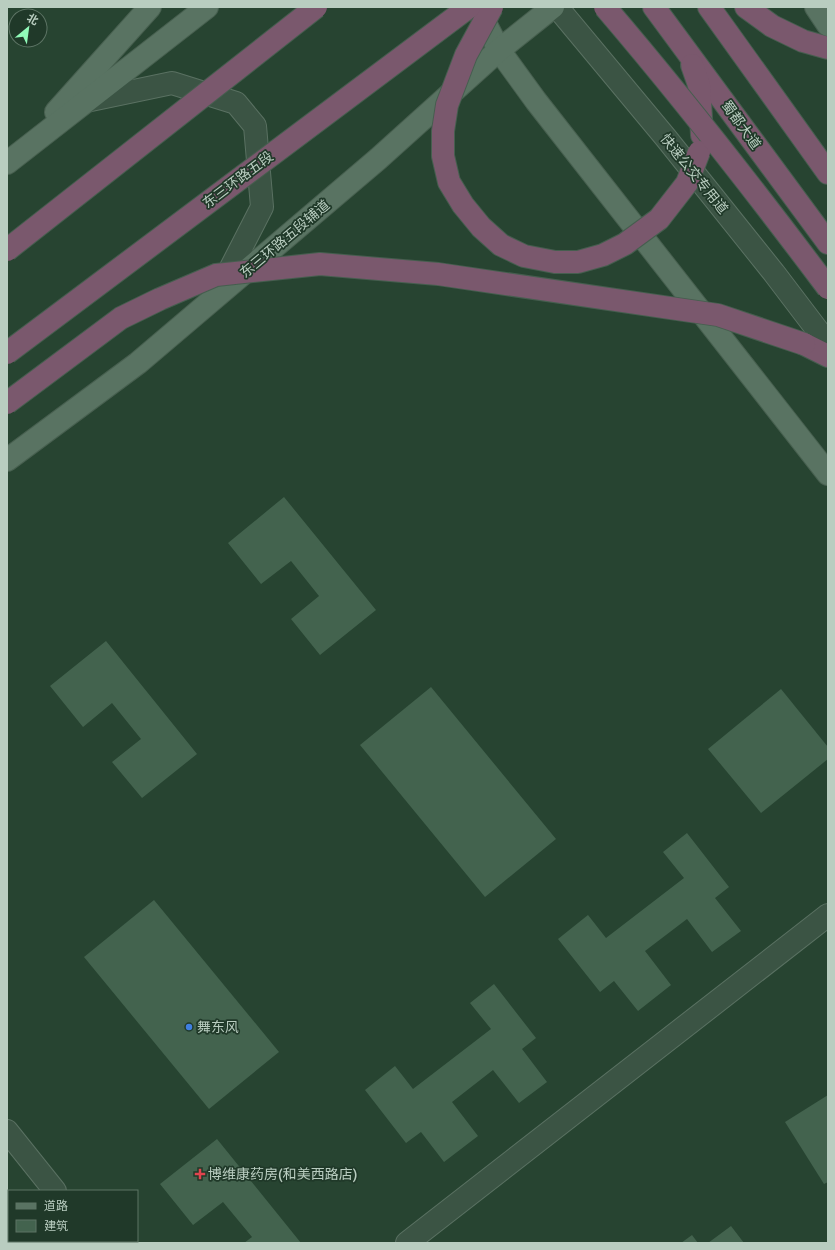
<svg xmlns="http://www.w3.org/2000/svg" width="835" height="1250" font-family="Signika,'Noto Sans SC',sans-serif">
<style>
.building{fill:#43634e}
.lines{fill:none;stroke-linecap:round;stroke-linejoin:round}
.minor-casing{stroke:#5a7162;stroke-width:24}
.major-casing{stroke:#486050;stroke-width:24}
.highway-casing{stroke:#465e4f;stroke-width:24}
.minor{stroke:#3b5444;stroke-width:22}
.major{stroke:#597362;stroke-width:22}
.highway{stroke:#7a586d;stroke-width:22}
.highway-bridge-casing{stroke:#465e4f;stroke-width:24;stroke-linecap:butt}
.highway-bridge{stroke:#7a586d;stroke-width:22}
.shop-dot{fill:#3f7fe0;stroke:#203929;stroke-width:1.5}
.health-dot{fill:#e0444e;stroke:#203929;stroke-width:1.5}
.labels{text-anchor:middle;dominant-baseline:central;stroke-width:3.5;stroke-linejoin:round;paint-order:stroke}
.street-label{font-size:14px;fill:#b9cdc0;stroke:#203929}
.poi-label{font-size:14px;fill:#b9cdc0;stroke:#203929;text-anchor:start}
</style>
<rect width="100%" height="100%" fill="#274431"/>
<g class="building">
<path d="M 284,497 L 376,610 L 320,655 L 291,619 L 319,596 L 291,561 L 261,584 L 228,543 Z"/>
<path d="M 106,641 L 197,754 L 142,798 L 112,762 L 141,739 L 112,703 L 83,727 L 50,686 Z"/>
<path d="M 431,687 L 556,839 L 485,897 L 360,745 Z"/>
<path d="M 781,689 L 828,747 L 828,759 L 761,813 L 708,749 Z"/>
<path d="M 687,833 L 729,887 L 715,898 L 741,931 L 712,952 L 687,919 L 645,951 L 671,985 L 638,1011 L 614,981 L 600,992 L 558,939 L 588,915 L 606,938 L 684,878 L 663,852 Z"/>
<path d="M 154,900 L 279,1052 L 209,1109 L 84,957 Z"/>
<path d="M 494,984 L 536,1038 L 522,1049 L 547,1082 L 519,1103 L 493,1070 L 452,1102 L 478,1136 L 444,1162 L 421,1132 L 406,1143 L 365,1090 L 395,1066 L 413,1089 L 491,1029 L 470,1003 Z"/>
<path d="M 828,1095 L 828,1182 L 824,1184 L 785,1122 Z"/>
<path d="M 217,1139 L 301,1243 L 244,1243 L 252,1237 L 223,1202 L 193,1225 L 160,1184 Z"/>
<path d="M 731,1226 L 744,1243 L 708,1243 Z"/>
<path d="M 692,1235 L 698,1243 L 681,1243 Z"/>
</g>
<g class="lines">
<defs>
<g id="minor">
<path d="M 557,7 L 666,138 L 774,273 L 828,344"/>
<path d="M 86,101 L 172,83 L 236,103 L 255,126 L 262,207 L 220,289"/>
<path d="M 7,1131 L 55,1191"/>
<path d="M 95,1241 L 96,1243"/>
<path d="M 407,1243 L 828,915"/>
</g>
<g id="major">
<path d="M 477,7 L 499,50 L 536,101 L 828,474"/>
<path d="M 816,7 L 828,25"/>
<path d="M 56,112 L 150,7"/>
<path d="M 7,163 L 207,7"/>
<path d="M 7,460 L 138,363 L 378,159 L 499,50 L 553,7"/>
</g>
<g id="highway">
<path d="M 654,7 L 828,243"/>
<path d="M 709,7 L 828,173"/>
<path d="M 746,7 L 772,26 L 803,41 L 828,48"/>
<path d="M 692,65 L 699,85 L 702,135"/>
<path d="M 804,344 L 828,356"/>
</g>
</defs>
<use href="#minor" class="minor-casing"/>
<use href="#major" class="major-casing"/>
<use href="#highway" class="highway-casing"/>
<use href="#minor" class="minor"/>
<use href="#major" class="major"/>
<use href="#highway" class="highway"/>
<defs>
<g id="highway-bridge">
<path d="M 492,7 L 466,55 L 447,105 L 443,131 L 443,156 L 449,182 L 463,205 L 481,227 L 501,245 L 524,256 L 555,262 L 578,262 L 603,255 L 625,244 L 659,219 L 687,183 L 699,152"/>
<path d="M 605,7 C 683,98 756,192 828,288"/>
<path d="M 7,250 L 316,7"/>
<path d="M 7,353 L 469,7"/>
<path d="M 7,403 L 121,318 L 160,299 L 216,275 L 320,264 L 438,274 L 718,315 L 804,344"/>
</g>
</defs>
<use href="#highway-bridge" class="highway-bridge-casing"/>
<use href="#highway-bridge" class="highway-bridge"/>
</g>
<circle class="shop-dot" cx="189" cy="1027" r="4"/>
<path class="health-dot" d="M198 1168h4v4h4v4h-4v4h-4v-4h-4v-4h4z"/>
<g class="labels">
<g class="street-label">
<text transform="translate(741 125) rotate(54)">蜀都大道</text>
<text transform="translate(694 174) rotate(51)">快速公交专用道</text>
<text transform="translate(238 180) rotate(-37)">东三环路五段</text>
<text transform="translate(285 239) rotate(-40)">东三环路五段辅道</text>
</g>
<g class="poi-label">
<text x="197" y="1027">舞东风</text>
<text x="208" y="1174">博维康药房(和美西路店)</text>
</g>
</g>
<rect width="835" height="1250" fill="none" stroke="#b9cdc0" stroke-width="16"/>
<rect x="8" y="1190" width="130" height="52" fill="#203929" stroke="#5d7465"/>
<rect x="16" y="1203" width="20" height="6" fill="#597362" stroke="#5d7465"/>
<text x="44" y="1210" font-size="12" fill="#b9cdc0">道路</text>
<rect x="16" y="1220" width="20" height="12" fill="#43634e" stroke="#5d7465"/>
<text x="44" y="1230" font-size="12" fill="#b9cdc0">建筑</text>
<g transform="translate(28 28) rotate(29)"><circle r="19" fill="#203929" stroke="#5d7465"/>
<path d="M0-3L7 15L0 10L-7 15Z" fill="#90fab8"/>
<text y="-6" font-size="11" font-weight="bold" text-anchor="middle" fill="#b9cdc0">北</text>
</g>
</svg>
